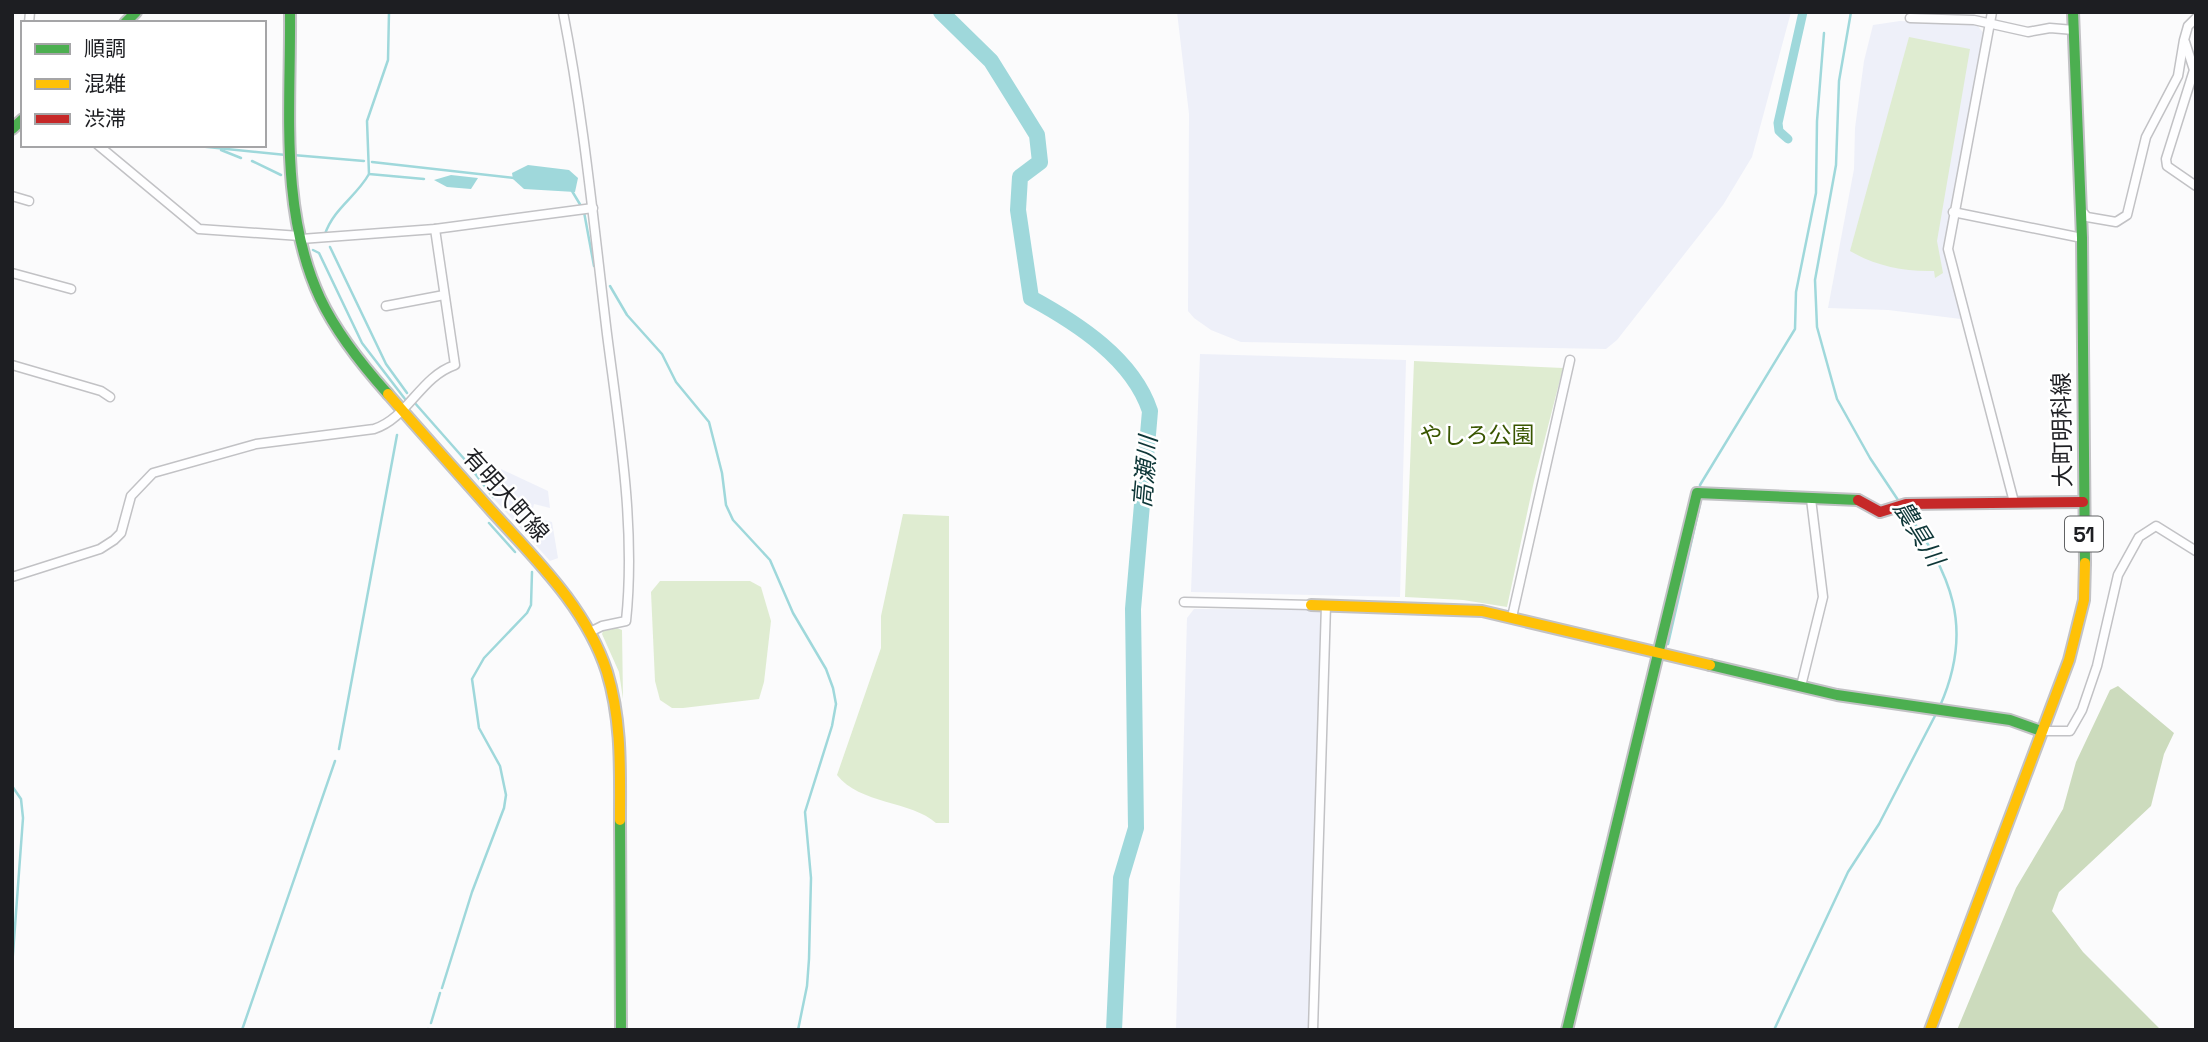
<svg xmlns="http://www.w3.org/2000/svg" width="2208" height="1042" font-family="'Space Grotesk','Noto Sans JP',sans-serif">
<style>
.built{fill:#eef0f9}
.green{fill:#dfecd1}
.forest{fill:#ccdbbd}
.water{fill:#9fd8db}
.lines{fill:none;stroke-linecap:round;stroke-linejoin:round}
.stream{stroke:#9fd8db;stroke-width:2.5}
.canal{stroke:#9fd8db;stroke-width:9}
.river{stroke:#9fd8db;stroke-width:16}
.street-casing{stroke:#c2c2c5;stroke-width:11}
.fast-casing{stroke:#c2c2c5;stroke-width:14}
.slow-casing{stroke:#c2c2c5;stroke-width:14}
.jam-casing{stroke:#c2c2c5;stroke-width:14}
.street{stroke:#fefeff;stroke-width:8}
.fast{stroke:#4caf50;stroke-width:10}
.slow{stroke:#ffc107;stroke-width:10}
.jam{stroke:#c62828;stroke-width:10}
.labels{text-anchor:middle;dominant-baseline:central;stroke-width:5;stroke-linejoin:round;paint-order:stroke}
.shield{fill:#fff;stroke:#616264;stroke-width:2}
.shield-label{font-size:21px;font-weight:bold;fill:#1d1e22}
.street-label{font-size:23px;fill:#1d1e22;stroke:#fff}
.park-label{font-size:23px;fill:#395600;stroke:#fff}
.water-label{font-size:24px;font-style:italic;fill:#0d3637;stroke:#fff}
</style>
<rect width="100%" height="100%" fill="#fbfbfc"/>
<g class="built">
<path d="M 1177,12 L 1791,12 L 1752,157 L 1723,205 L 1617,340 L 1606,349 L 1241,342 L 1211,330 L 1194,318 L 1188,311 L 1189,114 Z"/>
<path d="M 1900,21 L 1977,25 L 1984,34 L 1946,245 L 1961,319 L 1888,310 L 1828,308 L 1854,169 L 1855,128 L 1864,61 L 1873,25 Z"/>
<path d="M 1200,354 L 1406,360 L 1400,597 L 1191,592 Z"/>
<path d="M 501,469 L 548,491 L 550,508 L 534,504 L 531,517 L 552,522 L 558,558 L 550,561 L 494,499 L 493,492 Z"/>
<path d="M 1194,609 L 1319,610 L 1322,614 L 1311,1030 L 1176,1030 L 1187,618 Z"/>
</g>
<g class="green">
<path d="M 1909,37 L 1970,49 L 1937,241 L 1943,273 L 1935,278 L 1934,271 C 1904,272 1876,266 1850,251 Z"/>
<path d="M 1414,361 L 1563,368 L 1534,481 L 1507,607 L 1463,600 L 1405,597 Z"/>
<path d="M 903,514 L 949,516 L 949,823 L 936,823 C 912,801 859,804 837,775 L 881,648 L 881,616 Z"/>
<path d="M 660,581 L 750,581 L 761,587 L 771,621 L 764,682 L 759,699 L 683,708 L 672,708 L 660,700 L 655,681 L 651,592 Z"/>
<path d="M 617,628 L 622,630 L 623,699 L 619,672 L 602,634 L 603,631 Z"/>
</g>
<path class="forest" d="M 2118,686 L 2174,733 L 2164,754 L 2151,806 L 2059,892 L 2052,911 L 2083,952 L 2161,1030 L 1957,1030 L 2016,888 L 2063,809 L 2076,762 L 2110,690 Z"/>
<g class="water">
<path d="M 528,165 L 569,170 L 578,178 L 575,192 L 524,189 L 513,179 L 512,173 Z"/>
<path d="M 451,175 L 478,178 L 471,189 L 447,187 L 434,180 Z"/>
</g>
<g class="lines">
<g class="stream">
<path d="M 389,12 L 388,60 L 367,121 L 369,174 L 424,179"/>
<path d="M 1851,12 L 1839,81 L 1836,165 L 1815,280 L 1817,327 L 1837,399 L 1870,458 L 1900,503"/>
<path d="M 188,145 L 286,155"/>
<path d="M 221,150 L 241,158"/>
<path d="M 293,155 L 364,161"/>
<path d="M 252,161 L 281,175"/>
<path d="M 372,162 L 514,178"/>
<path d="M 572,191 L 581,206"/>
<path d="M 584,212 L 594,266"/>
<path d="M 325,234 C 334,208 356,197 369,174"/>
<path d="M 330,247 L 386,364 L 407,393"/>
<path d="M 313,250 L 319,253 L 362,343 L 405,399"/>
<path d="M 610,286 L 627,315 L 662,354 L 676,382 L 709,422 L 722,473 L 726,505 L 733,520 L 770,560 L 793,613 L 826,669 L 833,688 L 836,704 L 832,726 L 805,812 L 811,878 L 809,959 L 807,986 L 798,1030"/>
<path d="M 414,402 L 466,461"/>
<path d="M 470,467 L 493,497"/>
<path d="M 1700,490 L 1700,485 L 1795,329 L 1796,292 L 1816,193 L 1817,121 L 1824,33"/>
<path d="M 1904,508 C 1951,574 1975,627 1940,706"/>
<path d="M 489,523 L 515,552"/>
<path d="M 1668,644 L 1700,504"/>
<path d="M 339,749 L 397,435"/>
<path d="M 12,786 L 21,799 L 23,818 L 12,967"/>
<path d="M 442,988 L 472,892 L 504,808 L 506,795 L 500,766 L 479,728 L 472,679 L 484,658 L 527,613 L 531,605 L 532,572"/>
<path d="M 431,1023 L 440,993"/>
<path d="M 242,1030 L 335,761"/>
<path d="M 428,1030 L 428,1029"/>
<path d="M 1774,1030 L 1848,872 L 1879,824 L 1937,712"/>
</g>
<path class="canal" d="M 1788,139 L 1779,131 L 1778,123 L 1803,12"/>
<path class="river" d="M 941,12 L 991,61 L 1037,135 L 1040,162 L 1020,177 L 1018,210 L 1031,298 C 1077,323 1133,359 1150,411 L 1133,609 L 1136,828 L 1121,878 L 1114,1030"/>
<defs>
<g id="street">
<path d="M 563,12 C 584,119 594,227 607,334 C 619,428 636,527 626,621 L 602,626 L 590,632"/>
<path d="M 1992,12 L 1948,249 L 2014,502"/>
<path d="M 1910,18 L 1974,20 L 2028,32 L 2050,28 L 2074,30"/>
<path d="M 29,23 L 30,12"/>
<path d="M 2185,42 L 2194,70 L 2166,159 L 2167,166 L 2196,186"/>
<path d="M 98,145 L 199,229 L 300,236"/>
<path d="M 12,196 L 29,201"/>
<path d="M 2082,211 L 2087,217 L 2116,222 L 2127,215 L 2146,137 L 2178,76 L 2184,40 L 2188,26 L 2196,18"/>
<path d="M 1953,212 L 2082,238"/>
<path d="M 301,239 L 435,229 L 593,208"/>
<path d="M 12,273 L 71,289"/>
<path d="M 386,306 L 444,295"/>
<path d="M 12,365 L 101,391 L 110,397"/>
<path d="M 12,577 L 100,549 L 114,540 L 121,533 L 131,496 L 153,473 L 256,444 L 374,429 C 408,418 420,377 455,365 L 435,229"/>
<path d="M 1184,602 L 1311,605"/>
<path d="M 1512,617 L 1570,360"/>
<path d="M 1801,686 L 1823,597 L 1811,499"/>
<path d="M 2041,731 L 2070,731 L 2082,710 L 2097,666 L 2118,575 L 2139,537 L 2156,526 L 2196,551"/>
<path d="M 1313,1030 L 1326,605"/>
</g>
<g id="fast">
<path d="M 290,12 C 291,106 279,210 320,298 C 337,334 362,365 388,394"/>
<path d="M 2073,12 L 2082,238 L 2085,563"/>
<path d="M 125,23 L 136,12"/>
<path d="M 12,129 L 23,119"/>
<path d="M 1710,665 L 1837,695 L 2010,720 L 2041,731"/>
<path d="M 620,820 L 621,1030"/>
<path d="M 1567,1030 L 1697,493 L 1858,500"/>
</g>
<g id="slow">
<path d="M 388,394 C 422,433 456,471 490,509 C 535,559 586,607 607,672 C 622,721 620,770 620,820"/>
<path d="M 1311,605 L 1482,611 L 1710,665"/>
<path d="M 1930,1030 L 2069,660 L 2084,600 L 2085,563"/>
</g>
<path id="jam" d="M 1858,500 L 1880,512 L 1906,504 L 2083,502"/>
</defs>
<use href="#street" class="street-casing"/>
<use href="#fast" class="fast-casing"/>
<use href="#slow" class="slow-casing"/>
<use href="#jam" class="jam-casing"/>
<use href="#street" class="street"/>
<use href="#fast" class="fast"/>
<use href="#slow" class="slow"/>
<use href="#jam" class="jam"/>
</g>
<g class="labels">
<rect class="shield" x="2065" y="516.5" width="38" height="35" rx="5"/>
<g class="shield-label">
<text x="2084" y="534">51</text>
</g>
<g class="street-label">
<text transform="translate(2062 430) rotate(-91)">大町明科線</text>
<text transform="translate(506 495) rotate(48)">有明大町線</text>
</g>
<g class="park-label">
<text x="1477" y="435">やしろ公園</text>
</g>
<g class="water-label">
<text transform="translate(1145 472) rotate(-85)">高瀬川</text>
<text transform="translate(1919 533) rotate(58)">農具川</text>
</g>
</g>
<rect width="2208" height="1042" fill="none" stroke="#1d1e22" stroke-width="28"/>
<rect x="21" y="21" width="245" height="126" fill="#ffffff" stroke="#a5a5a7" stroke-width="2"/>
<rect x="35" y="44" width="35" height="10" fill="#4caf50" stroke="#a5a5a7" stroke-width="2"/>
<text x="84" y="56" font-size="21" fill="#1d1e22">順調</text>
<rect x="35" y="79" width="35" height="10" fill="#ffc107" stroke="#a5a5a7" stroke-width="2"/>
<text x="84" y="91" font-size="21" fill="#1d1e22">混雑</text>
<rect x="35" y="114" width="35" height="10" fill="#c62828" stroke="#a5a5a7" stroke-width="2"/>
<text x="84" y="126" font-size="21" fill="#1d1e22">渋滞</text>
</svg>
